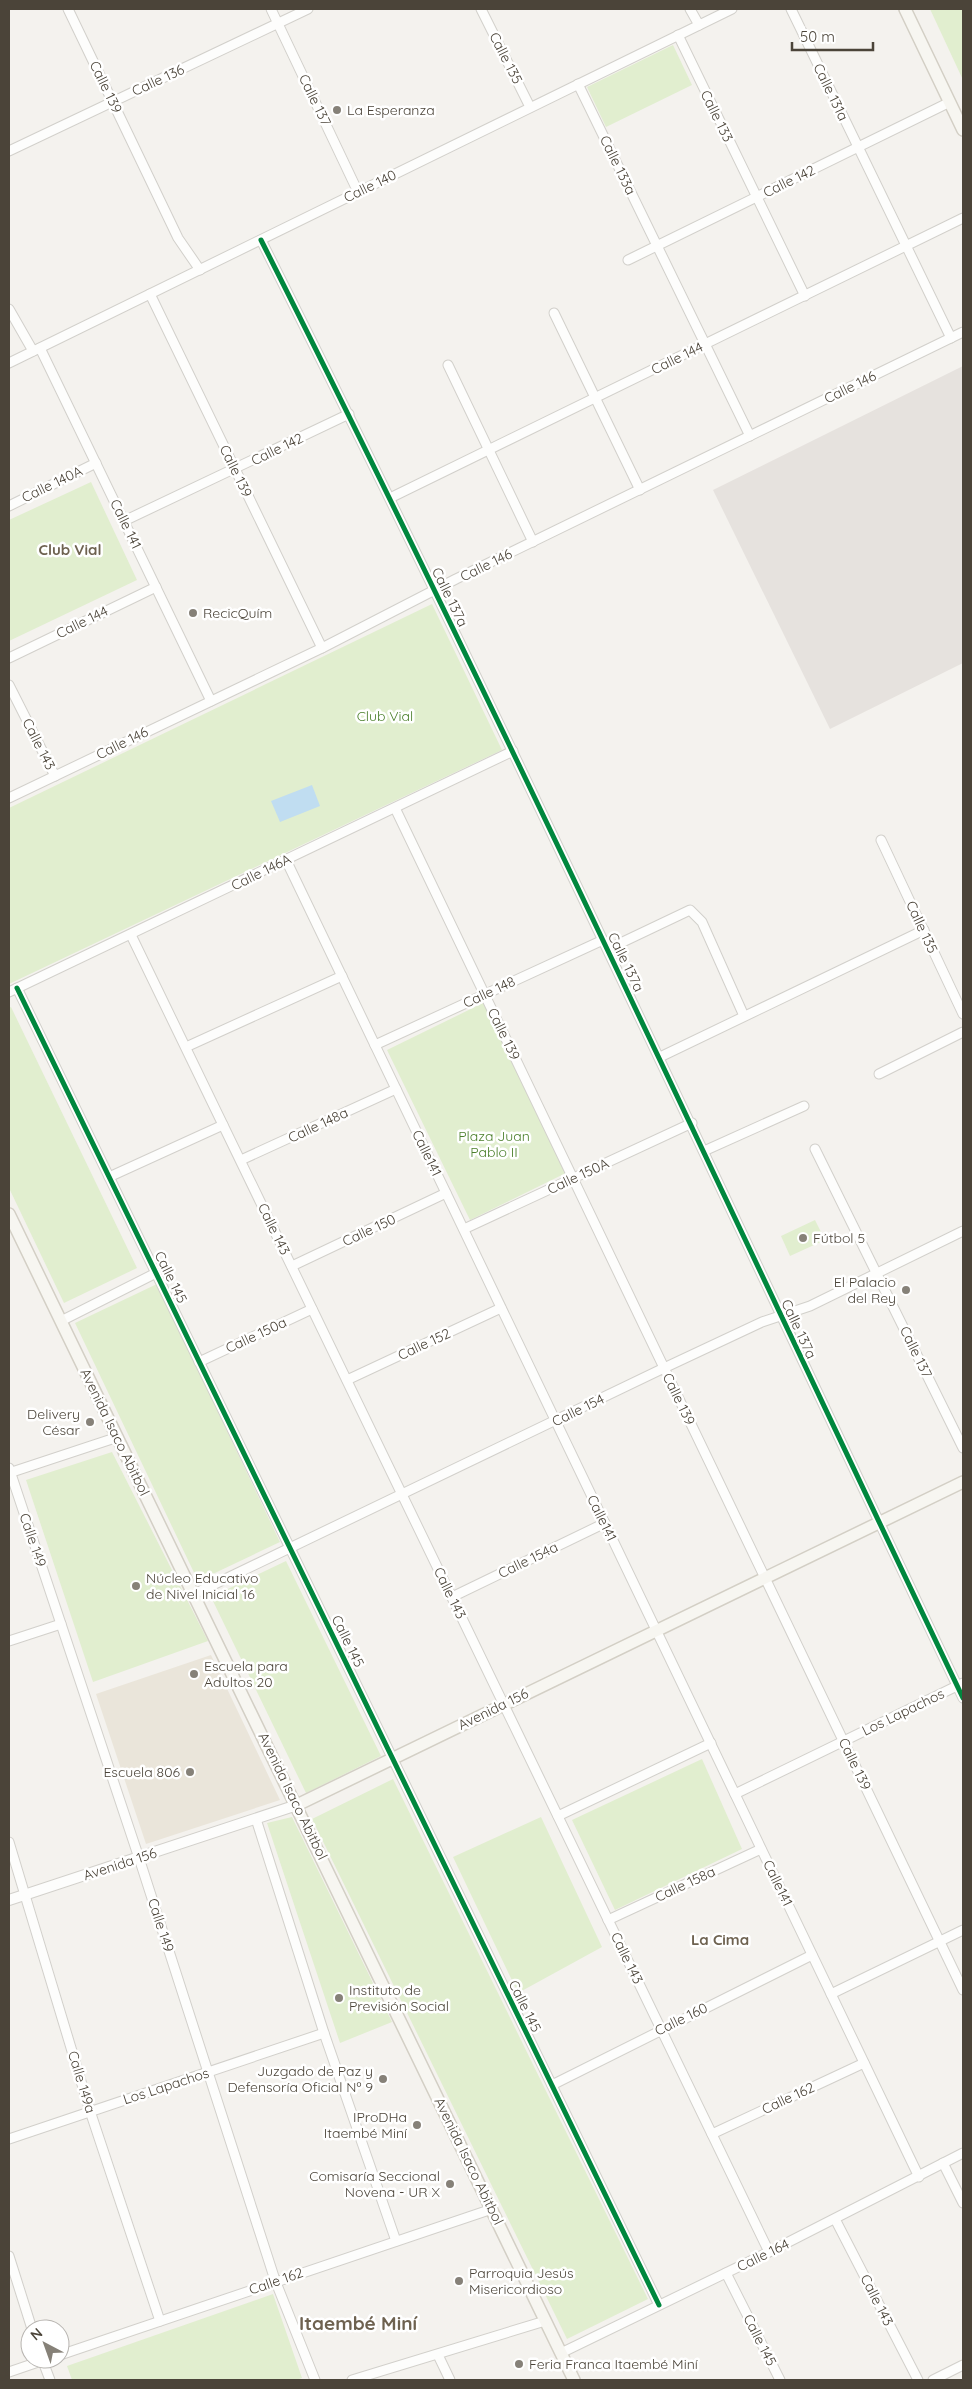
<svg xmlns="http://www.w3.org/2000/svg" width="972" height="2389" font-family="Quicksand,sans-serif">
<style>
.industrial{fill:#e6e2de}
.education{fill:#eae5da}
.green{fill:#e1eecf}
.water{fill:#c0ddf1}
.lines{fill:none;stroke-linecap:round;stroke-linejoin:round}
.minor-casing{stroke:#d2d0cb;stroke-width:11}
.tertiary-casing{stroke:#d2d0cb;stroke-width:12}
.secondary-casing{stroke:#d3cfc5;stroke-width:14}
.minor{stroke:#fdfdfc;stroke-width:9}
.tertiary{stroke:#fdfdfc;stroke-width:10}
.secondary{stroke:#f7f6f1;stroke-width:11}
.cycleway-casing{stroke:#fff;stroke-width:8}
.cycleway{stroke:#00873e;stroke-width:5}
.poi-dot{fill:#868178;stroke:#fff;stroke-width:2}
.labels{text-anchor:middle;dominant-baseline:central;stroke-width:5;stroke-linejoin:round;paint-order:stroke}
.street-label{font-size:14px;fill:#4b4439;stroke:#fff}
.poi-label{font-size:14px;fill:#4b4439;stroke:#fff;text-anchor:start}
.park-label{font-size:14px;fill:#4a7f2a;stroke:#fff}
.neighbourhood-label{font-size:15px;font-weight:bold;fill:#6e6250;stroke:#fff}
.district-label{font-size:19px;font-weight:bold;fill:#6e6250;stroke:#fff}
</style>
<rect width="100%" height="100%" fill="#f4f2ee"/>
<path class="industrial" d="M 963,366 L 963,663 L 830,729 L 713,490 Z"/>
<path class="education" d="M 211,1655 L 280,1800 L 146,1844 L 96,1694 Z"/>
<g class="green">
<path d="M 930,9 L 963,9 L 963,80 Z"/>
<path d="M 673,45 L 692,85 L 606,127 L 587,87 Z"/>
<path d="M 91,482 L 137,580 L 9,641 L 9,520 Z"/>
<path d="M 432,604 L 502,750 L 9,984 L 9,808 Z"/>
<path d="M 485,1002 L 568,1172 L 470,1220 L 387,1050 Z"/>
<path d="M 11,1007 L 137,1268 L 64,1303 L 9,1188 L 9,1008 Z"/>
<path d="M 815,1220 L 825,1240 L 790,1256 L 781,1236 Z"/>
<path d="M 157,1284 L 280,1542 L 198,1581 L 75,1323 Z"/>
<path d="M 112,1452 L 208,1641 L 93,1682 L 26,1480 Z"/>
<path d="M 286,1561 L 381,1756 L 306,1793 L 211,1597 Z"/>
<path d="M 702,1759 L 742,1849 L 615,1910 L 572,1820 Z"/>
<path d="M 393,1779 L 648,2299 L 567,2339 L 312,1819 Z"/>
<path d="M 292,1817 L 392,2022 L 340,2043 L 267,1823 Z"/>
<path d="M 541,1817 L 602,1947 L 518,1993 L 453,1857 Z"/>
<path d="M 273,2294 L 302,2378 L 296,2380 L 72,2380 L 67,2366 Z"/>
</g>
<path class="water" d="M 312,785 L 320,806 L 280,822 L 271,801 Z"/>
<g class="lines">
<defs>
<g id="minor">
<path d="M 68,9 L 178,238 L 200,270"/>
<path d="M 271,9 L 358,192"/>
<path d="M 481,9 L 530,107"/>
<path d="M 690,9 L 699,25"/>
<path d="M 791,9 L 951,338"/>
<path d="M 678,35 L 805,296"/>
<path d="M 578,84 L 750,436"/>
<path d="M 9,151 L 308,9"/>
<path d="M 261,240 C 504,722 730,1211 963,1698"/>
<path d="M 628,260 L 950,102"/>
<path d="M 150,294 L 322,648"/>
<path d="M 9,309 L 33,351"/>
<path d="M 554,313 L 640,490"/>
<path d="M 40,348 L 211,701"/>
<path d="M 9,363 L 732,9"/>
<path d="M 448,365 L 533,542"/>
<path d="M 390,498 L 963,218"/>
<path d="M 9,506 L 96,463"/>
<path d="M 124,521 L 349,414"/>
<path d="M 9,658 L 156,587"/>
<path d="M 9,685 L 55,776"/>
<path d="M 9,798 L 322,648 L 456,579 L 963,332"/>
<path d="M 395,808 L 963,1990"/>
<path d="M 881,840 L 963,1014"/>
<path d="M 286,860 L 919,2177"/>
<path d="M 131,935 L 769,2252"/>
<path d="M 608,949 L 690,910 L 702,922 L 744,1016"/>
<path d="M 17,988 L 659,2305"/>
<path d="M 9,992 L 513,751"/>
<path d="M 375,1045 L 603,940"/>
<path d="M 186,1047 L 342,976"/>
<path d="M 660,1057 L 924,930"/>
<path d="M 879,1074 L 963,1032"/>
<path d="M 815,1149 L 963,1448"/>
<path d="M 704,1151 L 804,1106"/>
<path d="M 241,1160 L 396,1089"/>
<path d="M 109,1177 L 223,1125"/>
<path d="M 464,1229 L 692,1123"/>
<path d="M 292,1266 L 446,1193"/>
<path d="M 61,1321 L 156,1273"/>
<path d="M 199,1362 L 312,1309"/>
<path d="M 347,1380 L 501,1308"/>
<path d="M 9,1468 L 139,1858 L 275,2280 L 315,2380"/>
<path d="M 9,1473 L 118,1437"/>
<path d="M 194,1594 L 664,1368 L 762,1322 L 810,1306 L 963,1231"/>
<path d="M 452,1597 L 605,1523"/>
<path d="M 9,1641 L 61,1624"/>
<path d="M 735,1794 L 963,1683"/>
<path d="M 558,1816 L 711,1743"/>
<path d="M 256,1819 L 324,2033 L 396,2241"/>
<path d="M 9,1842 L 90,2111 L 160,2321"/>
<path d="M 608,1920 L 761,1849"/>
<path d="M 831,1994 L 963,1930"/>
<path d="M 552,2085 L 812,1955"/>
<path d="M 712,2134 L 864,2063"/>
<path d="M 9,2139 L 324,2033"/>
<path d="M 943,2163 L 963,2203"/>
<path d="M 835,2219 L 918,2380"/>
<path d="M 9,2256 L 32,2329"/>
<path d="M 726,2273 L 780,2380"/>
<path d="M 561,2353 L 769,2252 L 963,2153"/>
<path d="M 60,2355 L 492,2209"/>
<path d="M 438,2355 L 450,2380"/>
<path d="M 42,2359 L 50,2380"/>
<path d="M 9,2372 L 47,2359"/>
<path d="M 352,2380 L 545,2321"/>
<path d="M 933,2380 L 963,2365"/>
</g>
<path id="tertiary" d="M 9,1900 L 297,1805"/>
<g id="secondary">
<path d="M 905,9 L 963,130"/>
<path d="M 9,1214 L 574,2380"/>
<path d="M 297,1805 L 963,1482"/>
</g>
</defs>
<use href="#minor" class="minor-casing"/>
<use href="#tertiary" class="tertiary-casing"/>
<use href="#secondary" class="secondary-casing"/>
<use href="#minor" class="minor"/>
<use href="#tertiary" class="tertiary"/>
<use href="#secondary" class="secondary"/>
<defs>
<g id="cycleway">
<path d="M 261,240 C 504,722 730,1211 963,1698"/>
<path d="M 17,988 L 659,2305"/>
</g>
</defs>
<use href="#cycleway" class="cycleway-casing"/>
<use href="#cycleway" class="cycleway"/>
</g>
<g class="poi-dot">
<circle cx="337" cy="110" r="5"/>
<circle cx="193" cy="613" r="5"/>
<circle cx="803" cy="1238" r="5"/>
<circle cx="906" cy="1290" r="5"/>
<circle cx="90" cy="1422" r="5"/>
<circle cx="136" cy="1586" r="5"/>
<circle cx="194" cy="1674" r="5"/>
<circle cx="190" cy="1772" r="5"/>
<circle cx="339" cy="1998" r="5"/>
<circle cx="383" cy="2079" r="5"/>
<circle cx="417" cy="2125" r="5"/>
<circle cx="450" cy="2184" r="5"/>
<circle cx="459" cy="2281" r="5"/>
<circle cx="519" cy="2364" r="5"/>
</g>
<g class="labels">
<g class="street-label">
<text transform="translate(506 58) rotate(63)">Calle 135</text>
<text transform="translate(158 80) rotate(-25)">Calle 136</text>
<text transform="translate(106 87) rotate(64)">Calle 139</text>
<text transform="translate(831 92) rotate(64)">Calle 131a</text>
<text transform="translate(315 100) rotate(64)">Calle 137</text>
<text transform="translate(717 116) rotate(64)">Calle 133</text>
<text transform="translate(618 165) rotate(64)">Calle 133a</text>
<text transform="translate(789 181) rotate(-26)">Calle 142</text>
<text transform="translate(370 186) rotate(-26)">Calle 140</text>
<text transform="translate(677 358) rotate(-26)">Calle 144</text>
<text transform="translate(850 387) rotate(-26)">Calle 146</text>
<text transform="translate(277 449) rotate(-26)">Calle 142</text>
<text transform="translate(236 471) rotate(64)">Calle 139</text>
<text transform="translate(52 484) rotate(-26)">Calle 140A</text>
<text transform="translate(126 524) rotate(64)">Calle 141</text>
<text transform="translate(486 565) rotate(-26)">Calle 146</text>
<text transform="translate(450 597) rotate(64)">Calle 137a</text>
<text transform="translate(82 622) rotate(-26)">Calle 144</text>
<text transform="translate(122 743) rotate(-26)">Calle 146</text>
<text transform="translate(39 744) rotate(63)">Calle 143</text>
<text transform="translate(261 872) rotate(-26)">Calle 146A</text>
<text transform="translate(922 927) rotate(65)">Calle 135</text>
<text transform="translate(626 962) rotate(64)">Calle 137a</text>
<text transform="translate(489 992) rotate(-25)">Calle 148</text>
<text transform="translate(504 1034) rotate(64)">Calle 139</text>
<text transform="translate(318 1125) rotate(-25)">Calle 148a</text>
<text transform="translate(427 1153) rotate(64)">Calle141</text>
<text transform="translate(578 1176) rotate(-25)">Calle 150A</text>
<text transform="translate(274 1229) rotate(64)">Calle 143</text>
<text transform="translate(369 1230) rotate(-25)">Calle 150</text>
<text transform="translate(171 1277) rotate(64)">Calle 145</text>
<text transform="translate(799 1329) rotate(65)">Calle 137a</text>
<text transform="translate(256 1335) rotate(-25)">Calle 150a</text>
<text transform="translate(424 1344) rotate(-25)">Calle 152</text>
<text transform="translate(916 1352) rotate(64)">Calle 137</text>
<text transform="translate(679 1399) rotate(64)">Calle 139</text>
<text transform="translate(578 1410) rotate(-26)">Calle 154</text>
<text transform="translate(115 1432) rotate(64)">Avenida Isaco Abitbol</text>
<text transform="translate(602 1518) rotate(64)">Calle141</text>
<text transform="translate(33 1540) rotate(71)">Calle 149</text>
<text transform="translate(528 1560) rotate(-26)">Calle 154a</text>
<text transform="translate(450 1593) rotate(64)">Calle 143</text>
<text transform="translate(348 1641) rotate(64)">Calle 145</text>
<text transform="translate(493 1709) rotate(-26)">Avenida 156</text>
<text transform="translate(903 1712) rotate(-26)">Los Lapachos</text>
<text transform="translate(855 1764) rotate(64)">Calle 139</text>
<text transform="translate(293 1796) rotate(64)">Avenida Isaco Abitbol</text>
<text transform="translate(120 1864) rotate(-18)">Avenida 156</text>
<text transform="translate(778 1883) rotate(64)">Calle141</text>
<text transform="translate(685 1884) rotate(-25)">Calle 158a</text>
<text transform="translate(161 1925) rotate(72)">Calle 149</text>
<text transform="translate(627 1958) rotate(64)">Calle 143</text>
<text transform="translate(525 2006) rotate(64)">Calle 145</text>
<text transform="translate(681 2019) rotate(-26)">Calle 160</text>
<text transform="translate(82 2082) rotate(73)">Calle 149a</text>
<text transform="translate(166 2086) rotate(-18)">Los Lapachos</text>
<text transform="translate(788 2098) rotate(-25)">Calle 162</text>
<text transform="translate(469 2161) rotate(64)">Avenida Isaco Abitbol</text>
<text transform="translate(763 2255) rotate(-26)">Calle 164</text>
<text transform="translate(276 2281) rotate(-19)">Calle 162</text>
<text transform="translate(877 2300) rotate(63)">Calle 143</text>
<text transform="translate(760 2340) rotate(63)">Calle 145</text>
</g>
<g class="poi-label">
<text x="347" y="110">La Esperanza</text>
<text x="203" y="613">RecicQuím</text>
<text x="813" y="1238">Fútbol 5</text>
<text x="896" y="1282" text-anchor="end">El Palacio<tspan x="896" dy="16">del Rey</tspan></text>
<text x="80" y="1414" text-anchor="end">Delivery<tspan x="80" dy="16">César</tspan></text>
<text x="146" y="1578">Núcleo Educativo<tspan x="146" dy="16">de Nivel Inicial 16</tspan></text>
<text x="204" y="1666">Escuela para<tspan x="204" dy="16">Adultos 20</tspan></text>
<text x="180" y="1772" text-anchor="end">Escuela 806</text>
<text x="349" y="1990">Instituto de<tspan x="349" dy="16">Previsión Social</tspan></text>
<text x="373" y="2071" text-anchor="end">Juzgado de Paz y<tspan x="373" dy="16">Defensoría Oficial Nº 9</tspan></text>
<text x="407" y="2117" text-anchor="end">IProDHa<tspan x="407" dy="16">Itaembé Miní</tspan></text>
<text x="440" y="2176" text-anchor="end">Comisaría Seccional<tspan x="440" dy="16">Novena - UR X</tspan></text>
<text x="469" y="2273">Parroquia Jesús<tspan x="469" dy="16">Misericordioso</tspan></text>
<text x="529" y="2364">Feria Franca Itaembé Miní</text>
</g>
<g class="park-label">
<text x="385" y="716">Club Vial</text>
<text x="494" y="1136">Plaza Juan<tspan x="494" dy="16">Pablo II</tspan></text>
</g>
<g class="neighbourhood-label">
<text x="70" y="549">Club Vial</text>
<text x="720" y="1939">La Cima</text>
</g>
<g class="district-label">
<text x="358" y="2323">Itaembé Miní</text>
</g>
</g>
<rect width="972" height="2389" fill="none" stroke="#4b4439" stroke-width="20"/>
<g transform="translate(45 2344) rotate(319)"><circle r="24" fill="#ffffff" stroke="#b7b4b0"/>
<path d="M0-4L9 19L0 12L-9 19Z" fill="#868178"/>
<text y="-8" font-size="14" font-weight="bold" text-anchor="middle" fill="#4b4439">N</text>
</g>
<path d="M792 42v8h81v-8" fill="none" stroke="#4b4439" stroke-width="2.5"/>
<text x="800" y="42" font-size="15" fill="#4b4439" stroke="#ffffff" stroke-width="4" paint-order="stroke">50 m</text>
</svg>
